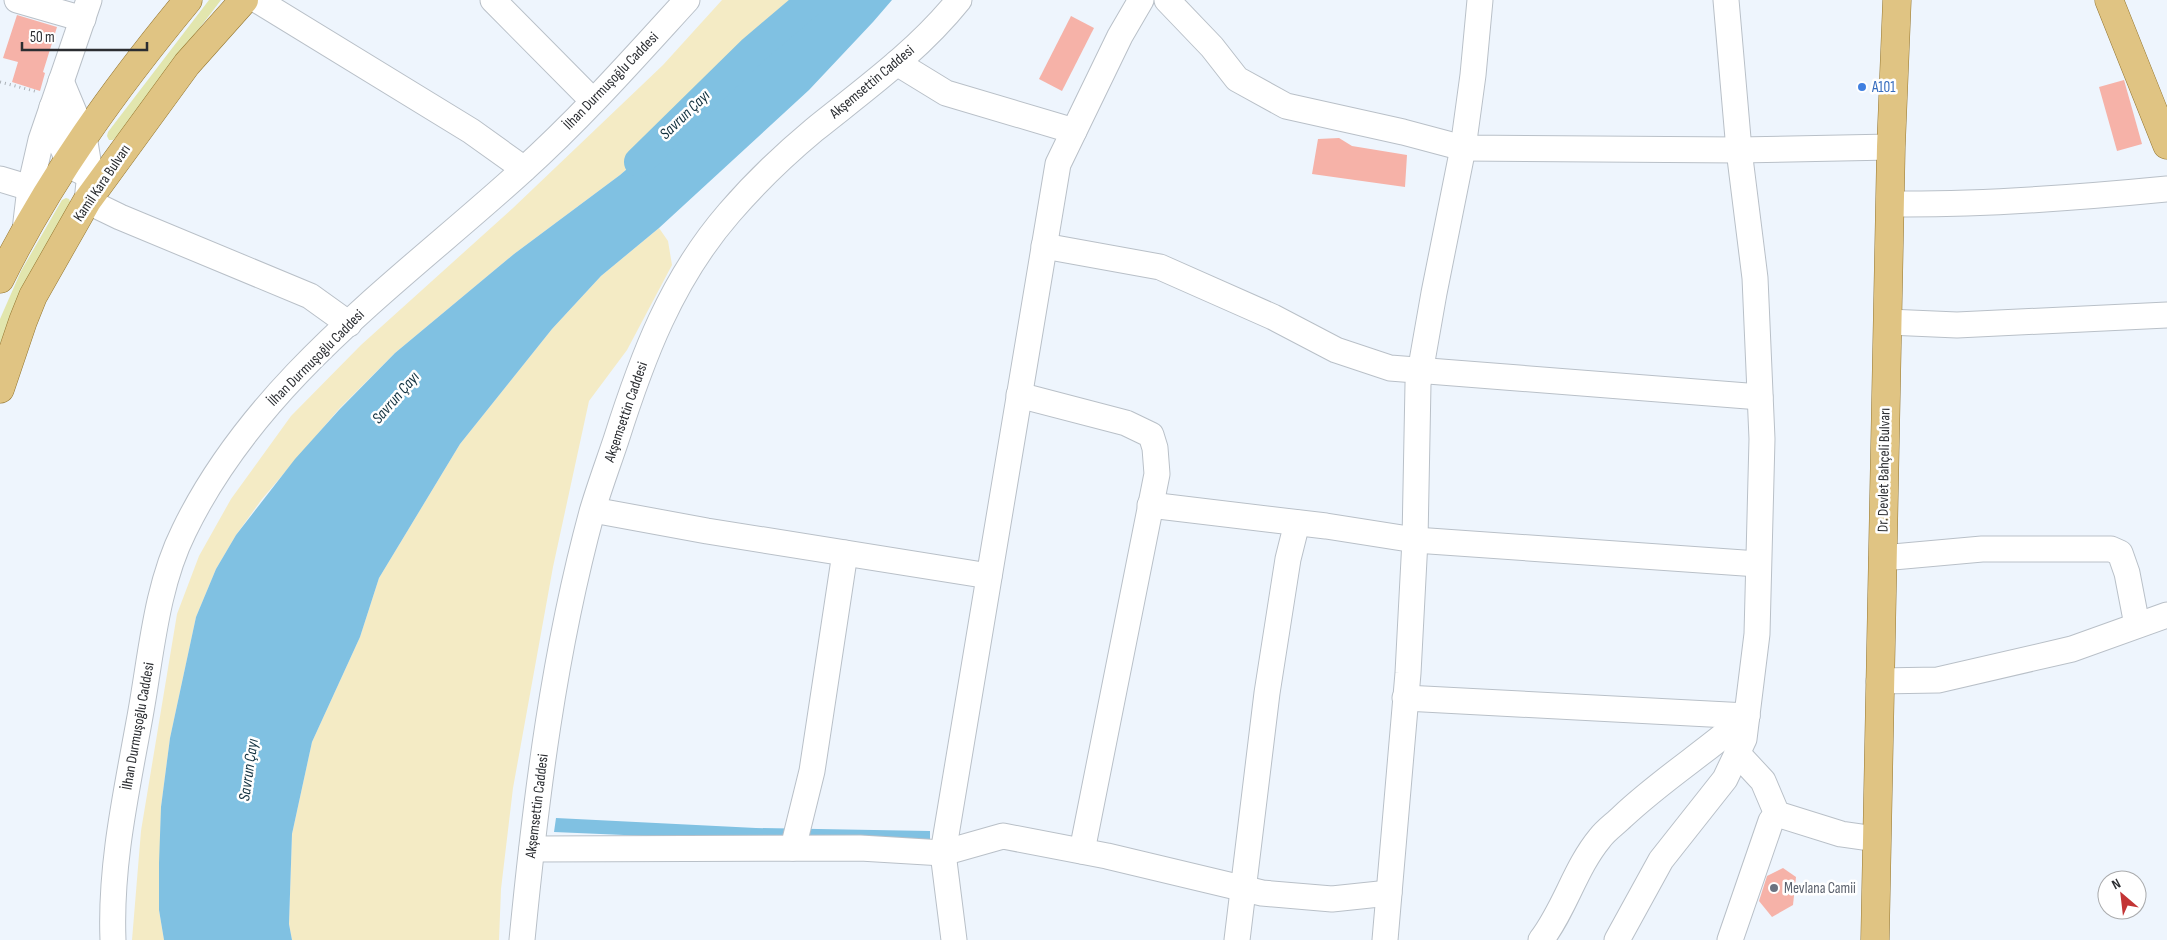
<svg xmlns="http://www.w3.org/2000/svg" width="2167" height="940" font-family="'Sofia Sans Condensed',sans-serif">
<style>
.green{fill:#e2e6ae}
.sand{fill:#f4ebc5}
.water{fill:#80c1e2}
.lines{fill:none;stroke-linecap:round;stroke-linejoin:round}
.river{stroke:#80c1e2;stroke-width:30}
.building{fill:#f6b2a8}
.minor-casing{stroke:#b9c0c8;stroke-width:27}
.major-casing{stroke:#947630;stroke-width:29}
.path{stroke:#abb1b7;stroke-width:3;stroke-dasharray:1 4;stroke-linecap:butt}
.minor{stroke:#fff;stroke-width:25}
.major{stroke:#e0c483;stroke-width:28}
.shop-dot{fill:#3f7fe0;stroke:#fff;stroke-width:2}
.worship-dot{fill:#6b7280;stroke:#fff;stroke-width:2}
.labels{text-anchor:middle;dominant-baseline:central;stroke-width:5;stroke-linejoin:round;paint-order:stroke}
.street-label{font-size:15px;fill:#2b2d31;stroke:#fff}
.shop-label{font-size:15px;fill:#366cbe;stroke:#fff;text-anchor:start}
.worship-label{font-size:15px;fill:#5b616d;stroke:#fff;text-anchor:start}
.water-label{font-size:16px;font-style:italic;fill:#12313f;stroke:#fff}
</style>
<rect width="100%" height="100%" fill="#eef5fd"/>
<g class="green">
<path d="M 209,0 L 221,0 L 117,136 L 113,140 L 109,140 L 107,136 L 108,132 Z"/>
<path d="M 66,198 L 69,199 L 71,204 L 14,310 L 0,344 L 0,319 L 21,271 L 62,200 Z"/>
</g>
<g class="sand">
<path d="M 722,0 L 813,0 L 795,20 L 733,78 L 620,175 L 514,254 L 395,353 L 339,409 L 262,499 L 236,535 L 216,569 L 196,617 L 170,738 L 161,807 L 159,910 L 164,940 L 132,940 L 141,831 L 177,614 L 199,556 L 231,499 L 291,416 L 361,345 L 513,208 L 663,65 Z"/>
<path d="M 659,228 L 668,241 L 672,265 L 627,350 L 589,401 L 553,567 L 513,788 L 501,889 L 499,940 L 292,940 L 289,924 L 292,834 L 312,742 L 360,637 L 379,578 L 460,444 L 552,329 L 601,276 Z"/>
</g>
<g class="water">
<path d="M 813,0 L 892,0 L 873,22 L 809,90 L 659,228 L 601,276 L 552,329 L 460,444 L 379,578 L 360,637 L 312,742 L 292,834 L 289,924 L 292,940 L 164,940 L 159,910 L 159,863 L 161,807 L 170,738 L 196,617 L 216,569 L 236,535 L 295,459 L 339,410 L 395,353 L 514,254 L 620,175 L 733,78 L 795,20 Z"/>
<path d="M 556,818 L 756,828 L 930,831 L 930,848 L 554,832 Z"/>
</g>
<g class="lines">
<path class="river" d="M 639,162 L 752,51 L 812,0"/>
</g>
<g class="building">
<path d="M 17,15 L 57,27 L 43,72 L 45,73 L 40,91 L 12,82 L 18,62 L 3,58 Z"/>
<path d="M 1071,16 L 1094,28 L 1062,91 L 1039,79 Z"/>
<path d="M 2124,80 L 2142,144 L 2117,151 L 2099,87 Z"/>
<path d="M 1339,138 L 1352,146 L 1407,155 L 1405,187 L 1312,174 L 1318,139 Z"/>
<path d="M 1783,868 L 1796,877 L 1793,905 L 1772,917 L 1759,901 L 1767,876 Z"/>
</g>
<g class="lines">
<defs>
<g id="minor">
<path d="M 17,0 L 83,19"/>
<path d="M 257,0 L 471,131 L 524,169"/>
<path d="M 493,0 L 593,101"/>
<path d="M 1167,0 L 1212,47 L 1237,79 L 1286,106 L 1403,132 L 1463,148 L 1739,150 L 1891,147"/>
<path d="M 897,63 L 946,93 L 1074,131"/>
<path d="M 61,81 L 84,136 L 90,173 L 87,201 L 120,217 L 310,296 L 349,324"/>
<path d="M 52,107 C 57,128 60,158 80,171"/>
<path d="M 0,179 L 30,188"/>
<path d="M 1891,204 C 1983,205 2075,198 2167,189"/>
<path d="M 25,230 L 30,188 L 41,140 L 89,0"/>
<path d="M 1044,246 L 1160,267 L 1273,317 L 1336,350 L 1390,368 L 1760,397"/>
<path d="M 1888,322 L 1957,325 L 2167,315"/>
<path d="M 1019,395 L 1126,423 L 1151,435 L 1155,448 L 1157,474 L 1082,851"/>
<path d="M 1150,505 L 1326,526 L 1415,540 L 1758,564"/>
<path d="M 593,510 L 707,531 L 989,576"/>
<path d="M 1882,558 L 1982,549 L 2111,549 L 2120,553 L 2127,573 L 2137,625"/>
<path d="M 1879,681 L 1938,680 L 2072,649 L 2167,615"/>
<path d="M 1405,698 L 1747,716"/>
<path d="M 1737,753 L 1763,781 L 1777,814 L 1841,834 L 1876,839"/>
<path d="M 793,848 L 812,771 L 845,553"/>
<path d="M 532,849 L 860,848 L 943,853 L 1003,836 L 1107,856 L 1262,893 L 1332,899 L 1389,893"/>
<path d="M 113,940 C 110,866 126,794 139,722 C 151,659 155,589 184,531 C 257,380 401,281 522,171 C 581,118 634,58 687,0"/>
<path d="M 522,940 C 536,796 554,652 592,512 C 599,488 608,464 616,440 C 642,358 671,280 729,213 C 754,184 784,155 814,130 C 865,89 918,51 959,0"/>
<path d="M 954,940 L 943,853 L 1058,164 L 1120,36 L 1141,0"/>
<path d="M 1237,940 L 1267,693 L 1288,559 L 1297,523"/>
<path d="M 1385,940 L 1408,673 L 1415,540 L 1418,384 L 1434,293 L 1463,148 L 1473,75 L 1480,0"/>
<path d="M 1541,940 C 1565,909 1575,868 1600,838 C 1606,830 1615,824 1622,817 C 1661,780 1706,752 1747,716"/>
<path d="M 1617,940 L 1661,860 L 1725,779 L 1744,739 L 1757,634 L 1762,439 L 1755,278 L 1739,150 L 1726,0"/>
<path d="M 1730,940 L 1771,821 L 1777,814"/>
</g>
<g id="major">
<path d="M 2109,0 L 2167,145"/>
<path d="M 0,279 C 50,178 116,87 188,0"/>
<path d="M 0,389 L 23,321 L 33,296 L 87,201 L 187,64 L 244,0"/>
<path d="M 1875,940 L 1891,147 L 1897,0"/>
</g>
</defs>
<use href="#minor" class="minor-casing"/>
<use href="#major" class="major-casing"/>
<path class="path" d="M 0,82 L 38,92"/>
<use href="#minor" class="minor"/>
<use href="#major" class="major"/>
</g>
<circle class="shop-dot" cx="1862" cy="87" r="5"/>
<circle class="worship-dot" cx="1774" cy="888" r="5"/>
<g class="labels">
<g class="street-label">
<text transform="translate(611 81) rotate(-46)">İlhan Durmuşoğlu Caddesi</text>
<text transform="translate(872 82) rotate(-40)">Akşemsettin Caddesi</text>
<text transform="translate(102 183) rotate(-56)">Kamil Kara Bulvarı</text>
<text transform="translate(316 358) rotate(-45)">İlhan Durmuşoğlu Caddesi</text>
<text transform="translate(626 412) rotate(-71)">Akşemsettin Caddesi</text>
<text transform="translate(1884 470) rotate(-89)">Dr. Devlet Bahçeli Bulvarı</text>
<text transform="translate(138 726) rotate(-80)">İlhan Durmuşoğlu Caddesi</text>
<text transform="translate(537 806) rotate(-83)">Akşemsettin Caddesi</text>
</g>
<g class="shop-label">
<text x="1872" y="87">A101</text>
</g>
<g class="worship-label">
<text x="1784" y="888">Mevlana Camii</text>
</g>
<g class="water-label">
<text transform="translate(685 115) rotate(-44)">Savrun Çayı</text>
<text transform="translate(396 398) rotate(-49)">Savrun Çayı</text>
<text transform="translate(249 770) rotate(-82)">Savrun Çayı</text>
</g>
</g>
<g transform="translate(2122 895) rotate(332)"><circle r="24" fill="#ffffff" stroke="#aaabad"/>
<path d="M0-4L9 19L0 12L-9 19Z" fill="#c33435"/>
<text y="-8" font-size="14" font-weight="bold" text-anchor="middle" fill="#2b2d31">N</text>
</g>
<path d="M22 42v8h125v-8" fill="none" stroke="#2b2d31" stroke-width="2.5"/>
<text x="30" y="42" font-size="15" fill="#2b2d31" stroke="#ffffff" stroke-width="4" paint-order="stroke">50 m</text>
</svg>
